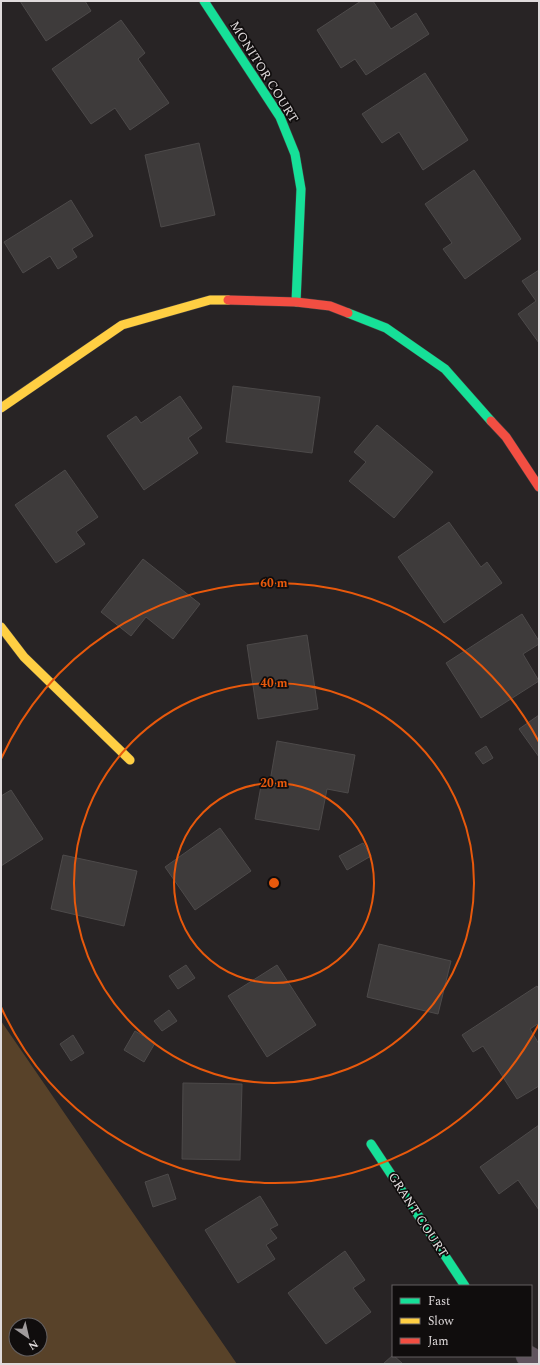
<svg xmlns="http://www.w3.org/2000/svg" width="540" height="1365" font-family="Spectral,serif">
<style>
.green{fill:#584229;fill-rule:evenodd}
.building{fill:#3e3b3b;stroke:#4d4a4a}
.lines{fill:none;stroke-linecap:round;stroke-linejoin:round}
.street-casing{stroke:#454242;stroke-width:23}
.fast-casing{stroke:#454242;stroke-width:10}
.slow-casing{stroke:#454242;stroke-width:10}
.jam-casing{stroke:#454242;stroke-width:10}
.street{stroke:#60545e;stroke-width:22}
.fast{stroke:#16e098;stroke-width:9}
.slow{stroke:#ffcf43;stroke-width:9}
.jam{stroke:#f24e42;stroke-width:9}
.ring{fill:none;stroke:#e8590c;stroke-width:2}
.labels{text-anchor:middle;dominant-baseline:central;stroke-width:3.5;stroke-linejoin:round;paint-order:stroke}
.street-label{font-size:13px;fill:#e0dbdc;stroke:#100d0d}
.centre{fill:#e8590c;stroke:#100d0d;stroke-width:2}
.ring-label{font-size:12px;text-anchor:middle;font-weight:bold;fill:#e8590c;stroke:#100d0d;stroke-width:3.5;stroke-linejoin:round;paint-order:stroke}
</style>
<rect width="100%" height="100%" fill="#282425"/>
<path class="green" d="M 1,1021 L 237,1364 L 1,1364 ZM 16,1325 L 40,1325 L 40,1349 L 16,1349 Z"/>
<g class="building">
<path d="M 20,1 L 85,1 L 91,11 L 46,41 Z"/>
<path d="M 361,1 L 373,1 L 391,29 L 416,13 L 429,34 L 366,75 L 355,59 L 341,68 L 317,30 Z"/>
<path d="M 121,20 L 145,53 L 138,59 L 169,103 L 130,130 L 115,108 L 91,124 L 52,69 Z"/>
<path d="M 425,73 L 468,140 L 423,170 L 399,132 L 382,143 L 362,114 Z"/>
<path d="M 199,143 L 215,215 L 161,227 L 145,155 Z"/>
<path d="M 474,170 L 521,239 L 465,279 L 443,249 L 452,243 L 425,204 Z"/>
<path d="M 71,200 L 93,236 L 72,249 L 77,257 L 58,269 L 50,256 L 23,273 L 4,242 Z"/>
<path d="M 539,270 L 539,343 L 518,314 L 536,301 L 522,281 Z"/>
<path d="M 233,386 L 320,397 L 312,453 L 226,442 Z"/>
<path d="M 180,396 L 202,428 L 188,438 L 198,453 L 144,490 L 107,436 L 136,416 L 141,423 Z"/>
<path d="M 377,425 L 433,472 L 394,518 L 349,481 L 366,462 L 354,452 Z"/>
<path d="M 65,470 L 98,517 L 76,532 L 85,544 L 56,563 L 15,505 Z"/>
<path d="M 449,522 L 481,567 L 487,562 L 502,583 L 444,623 L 398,557 Z"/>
<path d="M 143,559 L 200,604 L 173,639 L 146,617 L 131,636 L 101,612 Z"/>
<path d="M 522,614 L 539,641 L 539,644 L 523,654 L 539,681 L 481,718 L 446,663 Z"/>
<path d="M 307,635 L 318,709 L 258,719 L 247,645 Z"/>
<path d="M 539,715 L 539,757 L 519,729 Z"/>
<path d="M 277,741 L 355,755 L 348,793 L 327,789 L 319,830 L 255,819 L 261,786 L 269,787 Z"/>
<path d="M 486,746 L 493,758 L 483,764 L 475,753 Z"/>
<path d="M 11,790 L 43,839 L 1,866 L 1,796 Z"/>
<path d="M 220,828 L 251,871 L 195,910 L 165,867 Z"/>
<path d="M 363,843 L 371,856 L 347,870 L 339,856 Z"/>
<path d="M 63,855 L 137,871 L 124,926 L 51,909 Z"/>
<path d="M 379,944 L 451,961 L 438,1014 L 367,997 Z"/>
<path d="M 186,965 L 195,978 L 178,989 L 169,976 Z"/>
<path d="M 277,965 L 316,1025 L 267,1057 L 228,996 Z"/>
<path d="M 537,986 L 539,989 L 539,1023 L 530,1029 L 539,1044 L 539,1086 L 517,1099 L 483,1046 L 473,1052 L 462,1035 Z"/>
<path d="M 169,1010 L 177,1021 L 162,1031 L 154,1021 Z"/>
<path d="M 135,1031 L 155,1043 L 144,1062 L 124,1050 Z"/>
<path d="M 73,1035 L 84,1053 L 71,1061 L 60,1044 Z"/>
<path d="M 183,1083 L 242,1084 L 240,1160 L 182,1159 Z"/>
<path d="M 539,1125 L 539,1210 L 518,1180 L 499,1194 L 480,1167 Z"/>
<path d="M 168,1174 L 176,1199 L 153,1207 L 145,1182 Z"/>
<path d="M 260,1196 L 278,1225 L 270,1229 L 277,1238 L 266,1245 L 275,1259 L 238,1283 L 205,1230 Z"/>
<path d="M 345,1251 L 365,1280 L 353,1288 L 371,1312 L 326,1344 L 288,1293 Z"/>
<path d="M 393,1355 L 403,1364 L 383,1364 Z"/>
</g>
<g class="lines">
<defs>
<path id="street" d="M 527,1356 L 539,1363"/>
<g id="fast">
<path d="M 204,1 L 280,117 L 295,154 L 301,189 L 296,302"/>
<path d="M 348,313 L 386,328 L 445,369 L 491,421"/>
<path d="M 371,1144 L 465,1286"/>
</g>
<g id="slow">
<path d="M 1,408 L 122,325 L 210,300 L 228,300"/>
<path d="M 1,627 L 24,657 L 130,760"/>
</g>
<g id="jam">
<path d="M 228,300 L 296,302 L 330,306 L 348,313"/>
<path d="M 491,421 L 506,437 L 539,487"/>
</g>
</defs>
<use href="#street" class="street-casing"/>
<use href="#fast" class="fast-casing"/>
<use href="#slow" class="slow-casing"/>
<use href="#jam" class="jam-casing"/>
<use href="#street" class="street"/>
<use href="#fast" class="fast"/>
<use href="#slow" class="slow"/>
<use href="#jam" class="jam"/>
</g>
<g class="ring">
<circle cx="274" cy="883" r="100"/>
<circle cx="274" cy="883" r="200"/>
<path d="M539 1024A300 300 0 0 1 1 1007M1 759A300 300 0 0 1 539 742"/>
</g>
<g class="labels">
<g class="street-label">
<text transform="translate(264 72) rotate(58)">MONITOR COURT</text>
<text transform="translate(418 1215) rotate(57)">GRANT COURT</text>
</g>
</g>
<circle cx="274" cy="883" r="6" class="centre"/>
<g class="ring-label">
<text x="274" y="587">60 m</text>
<text x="274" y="687">40 m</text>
<text x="274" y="787">20 m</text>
</g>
<rect width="540" height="1365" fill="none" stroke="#e0dbdc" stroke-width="4"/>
<rect x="392" y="1285" width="140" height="72" fill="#100d0d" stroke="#635f60"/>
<rect x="400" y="1298" width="20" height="6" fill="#16e098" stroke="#635f60"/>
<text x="428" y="1305" font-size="12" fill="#e0dbdc">Fast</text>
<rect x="400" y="1318" width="20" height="6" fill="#ffcf43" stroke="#635f60"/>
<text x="428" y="1325" font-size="12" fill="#e0dbdc">Slow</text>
<rect x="400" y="1338" width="20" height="6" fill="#f24e42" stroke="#635f60"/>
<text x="428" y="1345" font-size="12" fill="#e0dbdc">Jam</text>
<g transform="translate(28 1337) rotate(146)"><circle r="19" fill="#100d0d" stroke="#635f60"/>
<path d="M0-3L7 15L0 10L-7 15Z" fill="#a09b9c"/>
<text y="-6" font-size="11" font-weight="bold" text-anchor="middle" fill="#e0dbdc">N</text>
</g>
</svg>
